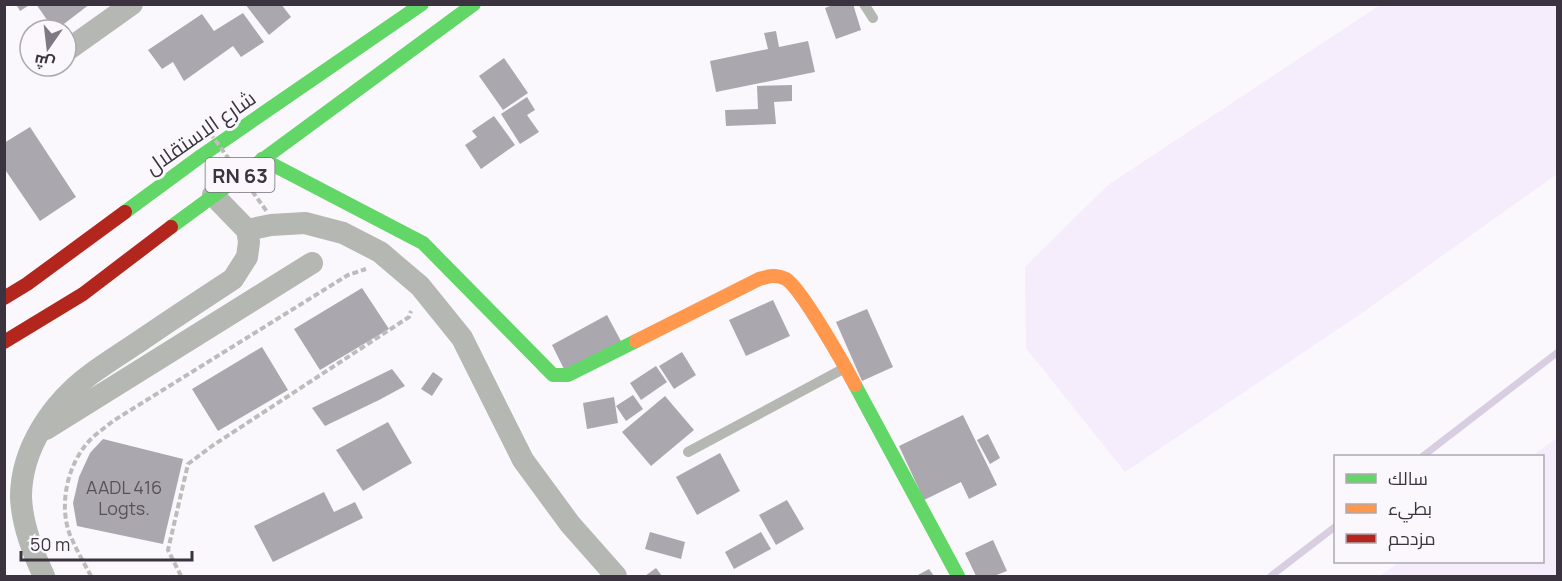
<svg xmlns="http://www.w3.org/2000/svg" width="1562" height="581" font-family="Manrope,Cairo,sans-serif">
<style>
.green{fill:#f5ecfc}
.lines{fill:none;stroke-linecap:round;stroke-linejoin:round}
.stream{stroke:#d8cde1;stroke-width:7}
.building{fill:#aba7ae}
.path{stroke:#bdbcbb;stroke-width:4;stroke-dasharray:6 3;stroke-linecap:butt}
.lane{stroke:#b5b7b3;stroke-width:10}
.street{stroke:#b5b7b3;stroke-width:22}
.fast{stroke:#63d668;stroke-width:14}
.slow{stroke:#ff974d;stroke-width:14}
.jam{stroke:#b3261e;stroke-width:14}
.path-bridge{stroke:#bdbcbb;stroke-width:4;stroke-dasharray:6 3;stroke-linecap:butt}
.labels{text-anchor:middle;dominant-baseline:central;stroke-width:6;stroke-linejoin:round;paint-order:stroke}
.number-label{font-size:18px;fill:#57515c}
.shield{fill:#faf7fd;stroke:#746e79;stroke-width:1.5}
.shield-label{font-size:20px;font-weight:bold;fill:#3b3440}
.street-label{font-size:21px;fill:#3b3440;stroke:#faf7fd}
</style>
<rect width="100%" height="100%" fill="#faf8fc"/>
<g class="green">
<path d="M 1380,5 L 1557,5 L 1557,174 L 1359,315 L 1125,472 L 1026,348 L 1025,267 L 1108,185 Z"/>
<path d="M 1557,438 L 1557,576 L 1380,576 L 1399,562 L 1542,562 L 1542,456 L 1532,456 Z"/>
</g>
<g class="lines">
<g class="stream">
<path d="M 1423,456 L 1558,352"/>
<path d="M 1271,576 L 1336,526"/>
</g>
</g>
<g class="building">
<path d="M 16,4 L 31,4 L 20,11 Z"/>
<path d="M 36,4 L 90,4 L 56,30 L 54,30 Z"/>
<path d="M 245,4 L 281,4 L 291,17 L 269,35 Z"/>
<path d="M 835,4 L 853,4 L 861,30 L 836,39 L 825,8 Z"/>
<path d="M 243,13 L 264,42 L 241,57 L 233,46 L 184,81 L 173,62 L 162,69 L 148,50 L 202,14 L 214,31 Z"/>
<path d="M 776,31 L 779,47 L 808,41 L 815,72 L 716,92 L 710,61 L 768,49 L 764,33 Z"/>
<path d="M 504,58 L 528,93 L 503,110 L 479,76 Z"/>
<path d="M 792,85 L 792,101 L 774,102 L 776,124 L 726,126 L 725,110 L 758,109 L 757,86 Z"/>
<path d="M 527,97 L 535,110 L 527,115 L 539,132 L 520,144 L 501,114 Z"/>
<path d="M 494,116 L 515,145 L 481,169 L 465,145 L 477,137 L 472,131 Z"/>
<path d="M 30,127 L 76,197 L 40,221 L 4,168 L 4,143 Z"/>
<path d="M 362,288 L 389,329 L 320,370 L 294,329 Z"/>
<path d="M 773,300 L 790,336 L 746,356 L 729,320 Z"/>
<path d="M 867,309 L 893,367 L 862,381 L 836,322 Z"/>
<path d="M 607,315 L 622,343 L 566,373 L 552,345 Z"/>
<path d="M 262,347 L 288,390 L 218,431 L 192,389 Z"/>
<path d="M 682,352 L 696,375 L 674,389 L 659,366 Z"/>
<path d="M 656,366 L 667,382 L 641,400 L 630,383 Z"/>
<path d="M 392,369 L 405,386 L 379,400 L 325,426 L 312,408 Z"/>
<path d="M 433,372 L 443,379 L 432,396 L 421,389 Z"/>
<path d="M 633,395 L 643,409 L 626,421 L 616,406 Z"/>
<path d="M 665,396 L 694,430 L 651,466 L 622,432 Z"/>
<path d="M 614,397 L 618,423 L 587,429 L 583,403 Z"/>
<path d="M 963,415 L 997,485 L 969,499 L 961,482 L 924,500 L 899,446 Z"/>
<path d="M 388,422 L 412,463 L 363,491 L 336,450 Z"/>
<path d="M 988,434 L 1000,458 L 990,464 L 977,440 Z"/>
<path d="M 103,439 L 183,459 L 163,544 L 77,526 L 73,503 L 79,477 L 90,453 Z"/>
<path d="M 720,453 L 740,491 L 697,515 L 676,477 Z"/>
<path d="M 324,492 L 334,512 L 355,502 L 363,518 L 273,562 L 254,526 Z"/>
<path d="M 787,500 L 804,529 L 776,545 L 759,515 Z"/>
<path d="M 650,532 L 685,542 L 681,559 L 645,549 Z"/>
<path d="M 761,532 L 771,549 L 734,569 L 725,552 Z"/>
<path d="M 993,540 L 1007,571 L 994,576 L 976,576 L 965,553 Z"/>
<path d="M 656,568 L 662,576 L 645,576 Z"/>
<path d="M 929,569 L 934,576 L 916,576 Z"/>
</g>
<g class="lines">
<g class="path">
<path d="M 91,576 C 84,563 76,549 70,535 C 58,504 68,462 91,439 C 98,432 106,427 113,421 L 348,275 L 366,269"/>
<path d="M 181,576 L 168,550 L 188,464 L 212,446 L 409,317 L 411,311"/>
</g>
<g class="lane">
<path d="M 864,4 L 873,18"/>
<path d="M 688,452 L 843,369"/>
</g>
<g class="street">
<path d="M 66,51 L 132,4"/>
<path d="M 247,230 L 271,225 L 305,223 L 343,233 L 380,252 L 420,286 L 462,338 L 523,460 L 570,524 L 616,576"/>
<path d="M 46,429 L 312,263"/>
<path d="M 44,576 C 33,553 22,524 21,497 C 21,448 53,402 91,374 C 106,363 122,353 137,343 C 169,321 201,300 233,279 L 247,257 L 249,242 L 247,230 L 213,195"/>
</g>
<g class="fast">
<path d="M 262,159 L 423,243 L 553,375 L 568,375 L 636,341"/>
<path d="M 125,212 L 201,156 L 422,4"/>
<path d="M 171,227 L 474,4"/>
<path d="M 855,385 L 958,576"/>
</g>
<path class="slow" d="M 636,341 L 759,279 C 769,276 776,274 786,279 C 801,288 845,366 855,385"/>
<g class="jam">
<path d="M 4,298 L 27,284 L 125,212"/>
<path d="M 4,342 L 83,294 L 171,227"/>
</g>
<path class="path-bridge" d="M 210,133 L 268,213"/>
</g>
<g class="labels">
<g class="number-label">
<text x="124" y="487">AADL 416<tspan x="124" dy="21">Logts.</tspan></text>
</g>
<rect class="shield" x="205.5" y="158" width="69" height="34" rx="4.5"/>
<g class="shield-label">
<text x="240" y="175">RN 63</text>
</g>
<g class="street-label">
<text transform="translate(200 132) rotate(-35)">شارع الاستقلال</text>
</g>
</g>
<rect width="1562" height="581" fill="none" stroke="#3b3440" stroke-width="12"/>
<rect x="1334" y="455" width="210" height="108" fill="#faf7fd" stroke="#aea9b1" stroke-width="1.5"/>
<rect x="1346" y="474" width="30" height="9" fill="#63d668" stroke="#aea9b1" stroke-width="1.5"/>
<text x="1388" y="485" font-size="18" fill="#3b3440">سالك</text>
<rect x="1346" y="504" width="30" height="9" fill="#ff974d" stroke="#aea9b1" stroke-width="1.5"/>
<text x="1388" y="515" font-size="18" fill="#3b3440">بطيء</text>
<rect x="1346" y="534" width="30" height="9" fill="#b3261e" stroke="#aea9b1" stroke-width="1.5"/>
<text x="1388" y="545" font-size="18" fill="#3b3440">مزدحم</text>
<g transform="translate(48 48) rotate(194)"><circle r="28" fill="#faf7fd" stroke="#aea9b1" stroke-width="1.5"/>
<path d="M0-4.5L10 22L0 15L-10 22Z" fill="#7e7982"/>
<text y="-9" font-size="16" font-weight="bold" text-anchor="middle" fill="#3b3440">ش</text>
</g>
<path d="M21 551v9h171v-9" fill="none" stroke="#3b3440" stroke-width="3"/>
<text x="30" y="551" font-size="18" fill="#3b3440" stroke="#faf7fd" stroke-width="4.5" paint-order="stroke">50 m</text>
</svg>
